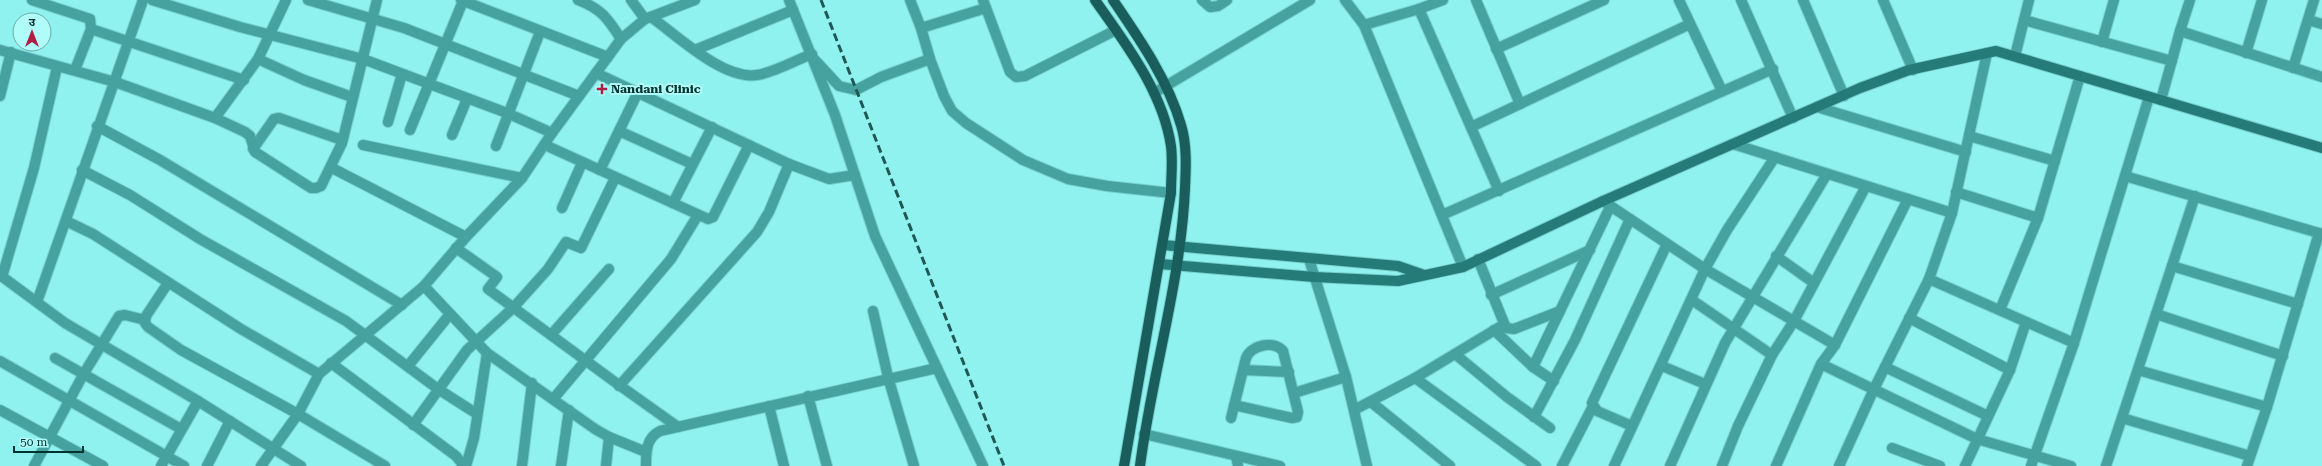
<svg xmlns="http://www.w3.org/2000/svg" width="2322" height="466" font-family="'Roboto Serif','Noto Sans Devanagari',serif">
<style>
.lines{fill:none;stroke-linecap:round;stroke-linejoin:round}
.minor-casing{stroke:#77cfcc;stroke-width:12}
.tertiary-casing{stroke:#77cfcc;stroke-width:12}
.secondary-casing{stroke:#77cfcc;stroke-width:12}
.primary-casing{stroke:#77cfcc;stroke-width:12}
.minor{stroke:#45a29f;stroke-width:10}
.tertiary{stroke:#45a29f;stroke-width:10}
.secondary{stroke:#247b78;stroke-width:10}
.primary{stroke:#195e5c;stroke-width:10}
.rail{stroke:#1f5855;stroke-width:3;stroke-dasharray:8 4;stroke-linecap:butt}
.poi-dot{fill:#b01d45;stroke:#b0fcf8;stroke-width:1.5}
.labels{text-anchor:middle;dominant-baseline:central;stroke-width:4;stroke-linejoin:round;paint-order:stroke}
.poi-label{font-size:12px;font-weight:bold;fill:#043230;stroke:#b0fcf8;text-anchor:start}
</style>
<rect width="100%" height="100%" fill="#90f2ee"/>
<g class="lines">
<defs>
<g id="minor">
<path d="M 32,0 L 90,19 L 91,29 L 75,70"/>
<path d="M 152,0 L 240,27 L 363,59 L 507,113 L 552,133"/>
<path d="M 308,0 L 404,28 L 579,96"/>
<path d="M 461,0 L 608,57"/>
<path d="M 578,0 C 602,9 608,19 621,39"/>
<path d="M 910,0 L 921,28 L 930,59"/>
<path d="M 983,0 L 1010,72 L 1016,77 L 1025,76 L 1116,30"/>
<path d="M 1202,0 L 1210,7 L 1218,6 L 1227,0"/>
<path d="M 1345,0 L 1364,25 L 1463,267"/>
<path d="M 1476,0 L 1520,104"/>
<path d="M 1679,0 L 1722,91"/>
<path d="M 1741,0 L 1793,118"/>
<path d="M 1883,0 L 1913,70"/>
<path d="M 2190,0 L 2180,31 L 2322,77"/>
<path d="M 1419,9 L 1499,191"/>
<path d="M 651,17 C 678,36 723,80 757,75 C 773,73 796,60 812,54"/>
<path d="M 2024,20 L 2172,61"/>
<path d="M 2308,20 L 2322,24"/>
<path d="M 1364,25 L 1419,9 L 1443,0"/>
<path d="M 921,28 L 986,8"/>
<path d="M 91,29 L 244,80"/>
<path d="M 2102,42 L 2114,0"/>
<path d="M 1496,49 L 1604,0"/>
<path d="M 0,50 L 115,82 L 215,118 L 245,132 L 250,136 L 255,152 L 311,188 L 316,188 L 321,186 L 342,143 L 377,0"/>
<path d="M 695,50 L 793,10"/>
<path d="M 2246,53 L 2262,0"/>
<path d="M 2015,56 L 2029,0"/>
<path d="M 258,59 L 304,80 L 352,97"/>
<path d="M 814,59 L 839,86 L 856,90 L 881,77 L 930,59 L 944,96 L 952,111 L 966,123 L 1023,160 L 1068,179 L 1107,186 L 1171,193"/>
<path d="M 2293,68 L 2314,0"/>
<path d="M 596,73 L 789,164 L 829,179 L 855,175"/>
<path d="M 1154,93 L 1310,0"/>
<path d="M 0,96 L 11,52"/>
<path d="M 2161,100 L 2180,31"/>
<path d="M 1817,107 L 1966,152"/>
<path d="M 215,118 L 258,59 L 286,0"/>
<path d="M 388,122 L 402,74"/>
<path d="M 97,126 L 160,160 L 402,305"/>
<path d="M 1471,127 L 1690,24"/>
<path d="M 410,130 L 463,1"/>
<path d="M 619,131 L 692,164"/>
<path d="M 452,135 L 467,99"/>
<path d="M 1969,136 L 2055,161"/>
<path d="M 1733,144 L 1908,199 L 1835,345 L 1821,364 L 1977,439 L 2071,466"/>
<path d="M 363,145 L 522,178"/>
<path d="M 545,145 L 708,219 L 713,217 L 749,145"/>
<path d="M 496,146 L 540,32"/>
<path d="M 253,149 L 274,119 L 279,118 L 342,140"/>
<path d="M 332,168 L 466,237"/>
<path d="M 82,170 L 130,195 L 200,239 L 346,321 L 438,389 L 477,414"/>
<path d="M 600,170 L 638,92"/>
<path d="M 2125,176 L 2322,234"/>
<path d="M 1956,192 L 2038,218"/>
<path d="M 1908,199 L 1952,213 L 1987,53"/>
<path d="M 1603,201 L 1705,269 L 1835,345"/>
<path d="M 673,203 L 712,127"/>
<path d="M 562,208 L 582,163"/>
<path d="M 1442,215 L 1773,69"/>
<path d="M 66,221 L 93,234 L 241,329 L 319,374"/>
<path d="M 456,248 L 497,277 L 488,289 L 619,385 L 678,427"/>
<path d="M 1776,256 L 1814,283"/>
<path d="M 1309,259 L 1346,377 L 1367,466"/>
<path d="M 1478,259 L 1506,328 L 1514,329 L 1560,311"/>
<path d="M 2172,266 L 2298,304"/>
<path d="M 0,275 L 65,323 L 198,401 L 301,466"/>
<path d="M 2,277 L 34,168 L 57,67"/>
<path d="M 1929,279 L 2074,343"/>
<path d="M 168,283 L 146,316 L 145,323 L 148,327 L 181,350 L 298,414 L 385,466"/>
<path d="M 424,286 L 487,353 L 595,429 L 609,437 L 646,452"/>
<path d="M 1491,295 L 1590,250"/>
<path d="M 1692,300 L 1772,355"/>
<path d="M 37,302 L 143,0"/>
<path d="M 2000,310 L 2038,218 L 2080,76"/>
<path d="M 873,311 L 888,377 L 914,466"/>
<path d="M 2156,314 L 2283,356"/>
<path d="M 1909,318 L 2010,370"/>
<path d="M 1494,330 L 1533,367 L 1554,381"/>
<path d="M 551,335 L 609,269"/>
<path d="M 1455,354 L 1507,397 L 1550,428"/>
<path d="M 55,358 L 181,429"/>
<path d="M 0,361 L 184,466"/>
<path d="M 331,363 L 456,456 L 464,466"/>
<path d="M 408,366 L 450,314"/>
<path d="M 1662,366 L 1705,384"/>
<path d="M 1533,367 L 1610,207"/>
<path d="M 1885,367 L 1988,416"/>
<path d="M 1243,370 L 1289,372"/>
<path d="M 2138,370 L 2267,407"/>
<path d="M 1415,378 L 1536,466"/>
<path d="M 619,386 L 757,232 L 769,212 L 789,164"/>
<path d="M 1294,393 L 1346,377"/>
<path d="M 808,396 L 827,466"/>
<path d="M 554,398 L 671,259 L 698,215"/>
<path d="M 1371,402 L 1450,466"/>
<path d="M 769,406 L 784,466"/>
<path d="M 0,410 L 103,466"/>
<path d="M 1354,410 L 1415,378 L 1503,325"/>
<path d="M 1534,417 L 1575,340 L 1630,219"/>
<path d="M 1231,418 L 1246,358 C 1251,345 1274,340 1283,351 L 1298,412 L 1297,417 L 1292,418 L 1234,405"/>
<path d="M 2122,418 L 2250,456"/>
<path d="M 413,425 L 467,350 L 513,308 L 548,269 L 566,242 L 581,248 L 615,178"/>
<path d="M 1632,426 L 1597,411 L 1592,403 L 1667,244"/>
<path d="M 1144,434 L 1280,466"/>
<path d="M 1892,448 L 1940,466"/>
<path d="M 1236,456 L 1238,466"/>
<path d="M 34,466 L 83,375 L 119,316 L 125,315 L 145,320"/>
<path d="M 161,466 L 198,401"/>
<path d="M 207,466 L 230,421"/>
<path d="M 261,466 L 298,414 L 319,374 L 424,286 L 466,237 L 522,178 L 552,133 L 621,39 L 645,19"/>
<path d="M 466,466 L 474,438 L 487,353"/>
<path d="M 522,466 L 532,383"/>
<path d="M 561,466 L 569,410"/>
<path d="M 606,466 L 609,437"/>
<path d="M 646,466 C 646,452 646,438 660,431 L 937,368"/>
<path d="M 1562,466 L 1593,406"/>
<path d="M 1614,466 L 1705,269 L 1727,230 L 1775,157"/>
<path d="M 1670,466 L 1725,343 L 1827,174"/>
<path d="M 1722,466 L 1738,426 L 1772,355 L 1794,321 L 1866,186"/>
<path d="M 1776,466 L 1821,364"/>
<path d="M 1839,466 L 1874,389 L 1929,279 L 1952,213"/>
<path d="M 1965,466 L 2010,370 L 2026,322"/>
<path d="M 2031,466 L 2074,343 L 2149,97"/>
<path d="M 2106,466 L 2195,196"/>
<path d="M 2247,466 L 2267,407 L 2319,233"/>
</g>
<g id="tertiary">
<path d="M 631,0 L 645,19 L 695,0"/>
<path d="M 789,0 L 835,115 L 875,236 L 983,466"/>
<path d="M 1803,0 L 1844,96"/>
</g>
<g id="secondary">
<path d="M 1163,245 L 1398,266 L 1424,275"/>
<path d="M 1160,264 L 1314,277 L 1398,281 L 1463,267 L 1603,201 L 1860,88 L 1909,70 L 1996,51 L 2322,148"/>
</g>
<g id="primary">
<path d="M 1095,0 C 1126,44 1163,92 1171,146 C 1173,161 1171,178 1171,193 L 1124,466"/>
<path d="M 1113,0 C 1139,38 1168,80 1181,125 C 1187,144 1186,167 1185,188 C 1181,282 1152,373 1140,466"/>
</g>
</defs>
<use href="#minor" class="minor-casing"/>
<use href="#tertiary" class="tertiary-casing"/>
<use href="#secondary" class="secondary-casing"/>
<use href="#primary" class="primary-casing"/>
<use href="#minor" class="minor"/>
<use href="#tertiary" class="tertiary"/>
<use href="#secondary" class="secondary"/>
<use href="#primary" class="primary"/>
<path class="rail" d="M 821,0 L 1004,466"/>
</g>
<path class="poi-dot" d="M600 83h4v4h4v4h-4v4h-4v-4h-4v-4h4z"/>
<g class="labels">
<g class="poi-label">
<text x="611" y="89">Nandani Clinic</text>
</g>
</g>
<g transform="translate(32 32)"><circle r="19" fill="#b0fcf8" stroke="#6baba8"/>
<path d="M0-3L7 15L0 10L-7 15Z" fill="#b01d45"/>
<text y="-6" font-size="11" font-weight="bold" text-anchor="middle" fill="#043230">उ</text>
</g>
<path d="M14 446v6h69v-6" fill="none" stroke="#043230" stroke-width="2"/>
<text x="20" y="446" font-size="12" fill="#043230" stroke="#b0fcf8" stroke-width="3" paint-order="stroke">50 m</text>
</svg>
